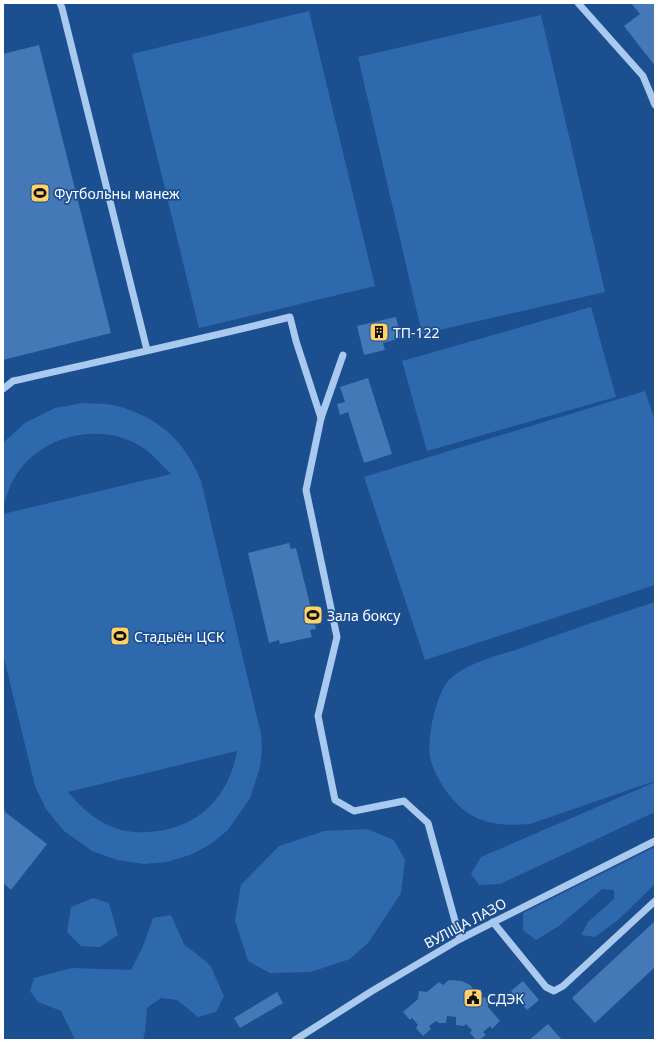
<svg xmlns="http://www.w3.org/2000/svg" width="658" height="1043" font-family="'Noto Sans',sans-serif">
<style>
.green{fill:#2e69ad;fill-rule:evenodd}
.building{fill:#4478b7}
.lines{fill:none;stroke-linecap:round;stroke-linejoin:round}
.minor{stroke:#a9c9ee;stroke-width:7}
.labels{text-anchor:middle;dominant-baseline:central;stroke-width:3.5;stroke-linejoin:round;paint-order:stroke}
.poi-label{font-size:14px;fill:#fff;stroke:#1b4f8f;text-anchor:start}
.street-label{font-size:14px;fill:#fff;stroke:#1b4f8f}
</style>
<rect width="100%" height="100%" fill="#1b4f8f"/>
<g class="green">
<path d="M 309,11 L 375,286 L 199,328 L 132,54 Z"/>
<path d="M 541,15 L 605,292 L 422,334 L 358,57 Z"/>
<path d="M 591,307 L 616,397 L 427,451 L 402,361 Z"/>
<path d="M 645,391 L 655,421 L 655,585 L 425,660 L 364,477 Z"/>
<path d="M 83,403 C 94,404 107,403 117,406 C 122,407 127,409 132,411 C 167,424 187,447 201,481 L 261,734 L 262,750 L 260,767 L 250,798 L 228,830 L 211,844 L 190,855 L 167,862 L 144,864 L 117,860 L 92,851 L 64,831 L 46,809 L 35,786 L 3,654 L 3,514 L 171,474 C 163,466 154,456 145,449 C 104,420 42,434 16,475 C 9,486 6,497 3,509 L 3,443 L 25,423 L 55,408 ZM 237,751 C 229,798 196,830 148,832 C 137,833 126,832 115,828 C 95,821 81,807 68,792 Z"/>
<path d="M 655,602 L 655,781 L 530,824 C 492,827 467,822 444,788 C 439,780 432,767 430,758 C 427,738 436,691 451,678 C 468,663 494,657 515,650 C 561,633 608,617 655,602 Z"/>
<path d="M 655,782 L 655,812 L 500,884 L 479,885 L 471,874 L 481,857 Z"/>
<path d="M 367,829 L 394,840 L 405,860 L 401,893 L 369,942 L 350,959 L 311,972 L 270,973 L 248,961 L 235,920 L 241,885 L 279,846 L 324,831 Z"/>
<path d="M 655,847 L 655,884 L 618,920 L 595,937 L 581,935 L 588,922 L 614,899 L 614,890 L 602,889 L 559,926 L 536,940 L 523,930 L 523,913 Z"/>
<path d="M 93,898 L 109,903 L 118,935 L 100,947 L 81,946 L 67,932 L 71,907 Z"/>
<path d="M 171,915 L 184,944 L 210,965 L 224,996 L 216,1012 L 198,1017 L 177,1000 L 161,998 L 147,1008 L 145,1032 L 143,1040 L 75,1040 L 61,1011 L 38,1002 L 30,991 L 34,978 L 72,968 L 131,970 L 143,946 L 153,918 Z"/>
</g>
<g class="building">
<path d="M 631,3 L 655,3 L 655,66 L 624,26 L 640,14 Z"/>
<path d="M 39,45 L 111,333 L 3,360 L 3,54 Z"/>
<path d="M 396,317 L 401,338 L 383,343 L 385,350 L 364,355 L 357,326 Z"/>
<path d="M 368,378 L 392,454 L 364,463 L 348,412 L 340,415 L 337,404 L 345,402 L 340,387 Z"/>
<path d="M 289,543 L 291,549 L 296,548 L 316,629 L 310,630 L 312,637 L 280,644 L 279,640 L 269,643 L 248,553 Z"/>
<path d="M 3,804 L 5,812 L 47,844 L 11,890 L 3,883 Z"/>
<path d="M 655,921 L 655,967 L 595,1023 L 572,998 Z"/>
<path d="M 449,980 L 462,981 L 470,985 L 480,997 L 489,998 L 488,1007 L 500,1021 L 492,1029 L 490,1026 L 483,1032 L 486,1035 L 479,1040 L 476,1040 L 470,1033 L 472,1030 L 466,1024 L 464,1026 L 456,1025 L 456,1017 L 447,1016 L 446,1023 L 439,1023 L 436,1021 L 429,1026 L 431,1029 L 423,1036 L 416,1028 L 418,1025 L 412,1018 L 410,1020 L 403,1012 L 418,999 L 419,991 L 427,992 L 439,982 L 443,985 Z"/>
<path d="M 523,981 L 539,1000 L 527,1010 L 511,991 Z"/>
<path d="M 277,992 L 283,1003 L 240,1028 L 234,1018 Z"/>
<path d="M 548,1024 L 562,1040 L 529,1040 Z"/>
</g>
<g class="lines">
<g class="minor">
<path d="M 60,3 L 62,8 L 147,350"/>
<path d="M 578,3 L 643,76 L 655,105"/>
<path d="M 343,355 L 321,418 L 306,490 L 337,637 L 318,716 L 335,800 L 354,811 L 404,801 L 428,823 L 460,939"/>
<path d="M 3,389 L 13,381 C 105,360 198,340 290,317 L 296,341 L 321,418"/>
<path d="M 493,922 L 546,987 L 554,991 L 563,986 L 655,901"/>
<path d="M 295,1040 L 372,991 L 460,939 L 655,841"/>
</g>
</g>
<defs>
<symbol id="stadium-square" viewBox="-11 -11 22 22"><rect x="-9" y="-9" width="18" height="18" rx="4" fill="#ffd166" stroke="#1b4f8f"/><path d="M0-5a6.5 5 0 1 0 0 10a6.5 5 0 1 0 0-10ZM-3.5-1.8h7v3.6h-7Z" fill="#111"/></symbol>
<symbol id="building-square" viewBox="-11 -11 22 22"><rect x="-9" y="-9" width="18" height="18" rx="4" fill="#ffd166" stroke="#1b4f8f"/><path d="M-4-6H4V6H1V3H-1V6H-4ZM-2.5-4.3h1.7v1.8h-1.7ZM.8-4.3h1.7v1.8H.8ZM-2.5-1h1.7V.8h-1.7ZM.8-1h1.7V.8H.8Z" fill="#111"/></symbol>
<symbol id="civic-square" viewBox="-11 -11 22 22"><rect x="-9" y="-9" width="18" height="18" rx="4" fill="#ffd166" stroke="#1b4f8f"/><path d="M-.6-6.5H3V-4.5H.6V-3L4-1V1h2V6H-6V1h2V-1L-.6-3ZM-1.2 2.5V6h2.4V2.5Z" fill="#111"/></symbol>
</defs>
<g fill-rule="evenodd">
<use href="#stadium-square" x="29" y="182" width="22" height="22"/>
<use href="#building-square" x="368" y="321" width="22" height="22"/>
<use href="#stadium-square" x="302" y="604" width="22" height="22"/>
<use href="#stadium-square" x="109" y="625" width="22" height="22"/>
<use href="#civic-square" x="462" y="987" width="22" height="22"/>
</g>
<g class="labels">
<g class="poi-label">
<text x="54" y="193">Футбольны манеж</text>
<text x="393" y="332">ТП-122</text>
<text x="327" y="615">Зала боксу</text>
<text x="134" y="636">Стадыён ЦСК</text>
<text x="487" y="998">СДЭК</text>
</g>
<g class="street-label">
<text transform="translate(465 923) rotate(-28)">ВУЛІЦА ЛАЗО</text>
</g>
</g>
<rect width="658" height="1043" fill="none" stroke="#ffffff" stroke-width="8"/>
</svg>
